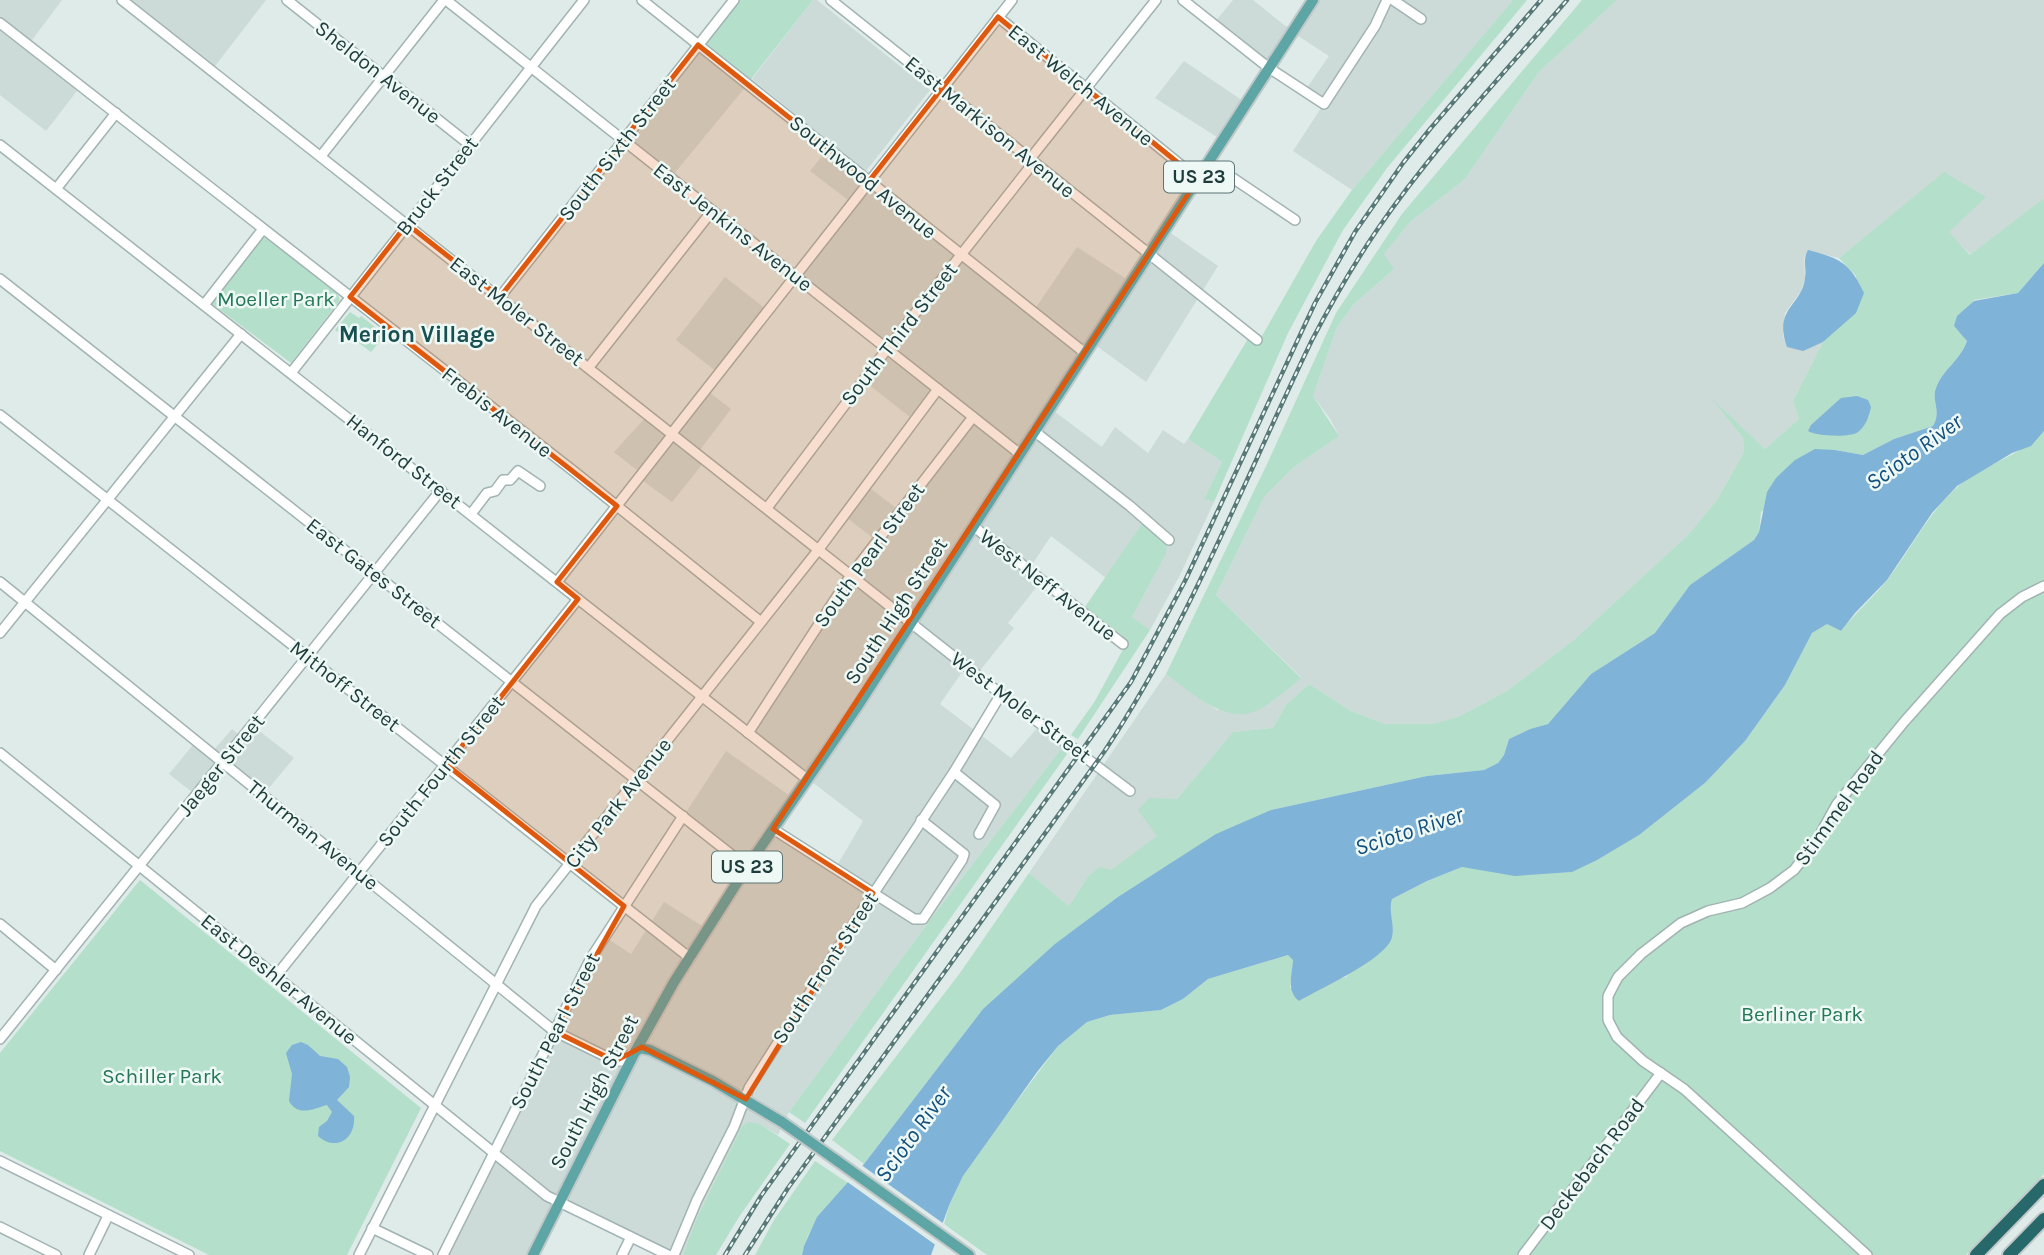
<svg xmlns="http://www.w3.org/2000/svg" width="2044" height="1255" font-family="Karla,sans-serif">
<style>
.built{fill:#ccdbd8}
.green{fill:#b4dfcb}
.water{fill:#7fb3d7}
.pier{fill:#deebe9}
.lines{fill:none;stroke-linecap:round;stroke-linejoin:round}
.minor-casing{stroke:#a1b3b2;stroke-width:12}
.major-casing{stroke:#c0c8c8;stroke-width:14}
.highway-casing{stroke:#c0c8c8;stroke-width:16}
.minor{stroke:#fff;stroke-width:9}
.major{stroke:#5ea5a5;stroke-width:10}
.highway{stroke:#27686b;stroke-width:12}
.rail-casing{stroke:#587878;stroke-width:4.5}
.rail{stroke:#eef8f5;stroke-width:2;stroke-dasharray:5;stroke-linecap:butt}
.major-bridge-casing{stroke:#c0c8c8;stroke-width:14;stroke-linecap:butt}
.major-bridge{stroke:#5ea5a5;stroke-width:10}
.marked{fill:#de580e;fill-opacity:0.2;stroke:#de580e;stroke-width:5;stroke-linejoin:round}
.labels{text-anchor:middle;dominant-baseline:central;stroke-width:5;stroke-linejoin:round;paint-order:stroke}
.shield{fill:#eef8f5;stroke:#5c7474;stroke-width:2}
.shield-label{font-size:19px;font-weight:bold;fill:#1e3c3c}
.street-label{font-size:21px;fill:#1e3c3c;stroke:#eef8f5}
.park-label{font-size:21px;fill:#247759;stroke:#eef8f5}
.neighbourhood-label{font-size:23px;font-weight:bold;fill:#184f50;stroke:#eef8f5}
.water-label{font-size:23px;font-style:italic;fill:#13507d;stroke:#eef8f5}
</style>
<rect width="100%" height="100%" fill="#deebe9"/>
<g class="built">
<path d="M 0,0 L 62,0 L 29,44 L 80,87 L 46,131 L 0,95 Z"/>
<path d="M 122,0 L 266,0 L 212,70 Z"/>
<path d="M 813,0 L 817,0 L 930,90 L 866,171 L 868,181 L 1033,312 L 1077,247 L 1131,282 L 1165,229 L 1218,266 L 1146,382 L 1094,344 L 1050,408 L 1102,447 L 1115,427 L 1148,453 L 1163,430 L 1184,444 L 1188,439 L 1222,462 L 1204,499 L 1214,502 L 1180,575 L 1150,630 L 1132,617 L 1166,554 L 1144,520 L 1106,578 L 1051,536 L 1029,569 L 1042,580 L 1008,623 L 1014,628 L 978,673 L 967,665 L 940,704 L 1011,758 L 1039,726 L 1064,745 L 930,920 L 789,1112 L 778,1135 L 760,1124 L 742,1126 L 696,1220 L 683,1255 L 667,1255 L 561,1204 L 534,1255 L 445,1255 L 605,937 L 631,954 L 664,902 L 707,929 L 746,867 L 683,817 L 726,751 L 793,798 L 773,829 L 835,869 L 863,821 L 748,733 L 877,541 L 843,515 L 866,485 L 900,511 L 972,417 L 939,391 L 915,421 L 863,380 L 886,350 L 796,277 L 852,203 L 810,171 L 832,144 L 752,79 L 669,180 L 623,143 L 698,46 L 706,43 L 752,79 Z"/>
<path d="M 1233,0 L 1253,0 L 1284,25 L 1294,30 L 1313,0 L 1513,0 L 1352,190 L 1293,151 L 1323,105 L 1304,92 L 1329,56 L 1292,32 L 1270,67 L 1214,23 Z"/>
<path d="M 1617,0 L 2044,0 L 2044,198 L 1971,255 L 1949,233 L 1944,173 L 1839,258 L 1808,251 L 1804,258 L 1805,278 L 1801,291 L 1785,313 L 1783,336 L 1787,347 L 1803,350 L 1823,342 L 1793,401 L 1799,419 L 1765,449 L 1715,403 L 1743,438 L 1744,452 L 1717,500 L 1688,535 L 1575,639 L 1507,691 L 1458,717 L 1432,724 L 1385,724 L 1351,711 L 1309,684 L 1286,705 L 1273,728 L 1233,732 L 1177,799 L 1158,836 L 1111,870 L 1089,875 L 1069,906 L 1029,873 L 1166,674 L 1217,710 L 1301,677 L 1216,595 L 1264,497 L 1294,467 L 1339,436 L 1331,420 L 1313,396 L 1337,327 L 1353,305 L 1394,269 L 1383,255 L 1411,221 L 1464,180 L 1539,72 Z"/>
<path d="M 1184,61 L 1246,103 L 1222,140 L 1155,98 Z"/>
<path d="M 725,277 L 766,309 L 717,372 L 676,340 Z"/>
<path d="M 706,390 L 731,409 L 697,454 L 705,461 L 672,502 L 639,478 L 642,474 L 614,452 L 647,416 L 670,434 Z"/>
<path d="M 253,726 L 294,758 L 263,795 L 224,763 L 197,796 L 169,774 L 197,740 L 212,752 L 232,729 L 243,738 Z"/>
</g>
<g class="green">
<path d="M 740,0 L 813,0 L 751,79 L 706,43 Z"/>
<path d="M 1513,0 L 1527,0 L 1387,168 L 1343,230 L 1288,333 L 1214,502 L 1204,499 L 1222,462 L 1188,439 L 1252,332 L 1262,336 L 1316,241 L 1352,190 Z"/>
<path d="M 1582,0 L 1617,0 L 1539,72 L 1464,180 L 1411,221 L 1384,254 L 1394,269 L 1353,305 L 1337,327 L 1313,396 L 1339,436 L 1294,467 L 1264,497 L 1216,595 L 1301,678 C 1289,688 1276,699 1262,708 C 1228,728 1192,693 1166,674 L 1267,464 L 1336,313 L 1402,214 Z"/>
<path d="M 1944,172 L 1986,197 L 1949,232 L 1970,255 L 2044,198 L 2044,263 L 2018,293 L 1974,300 L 1954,326 L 1967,340 C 1961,361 1943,369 1936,388 C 1931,401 1942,411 1933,426 L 1894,439 L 1863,455 L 1835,450 L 1761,512 L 1759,532 L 1754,540 L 1690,585 L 1655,633 L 1591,674 L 1548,724 L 1530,729 L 1509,739 L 1504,755 L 1498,763 L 1484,770 L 1427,776 L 1271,810 L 983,1009 L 864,1164 L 832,1140 L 960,973 L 1029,873 L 1069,906 L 1089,875 L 1100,867 L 1111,870 L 1157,836 L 1138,810 L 1149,798 L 1177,799 L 1233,732 L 1273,728 L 1286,705 L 1309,684 L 1351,711 L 1385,724 L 1432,724 L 1458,717 L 1507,691 L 1575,639 L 1688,535 L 1717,500 L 1744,452 L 1743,438 L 1711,398 L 1765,449 L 1799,419 L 1793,401 L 1823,342 L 1855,313 L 1856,276 L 1839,258 Z"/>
<path d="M 266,237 L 337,293 L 340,300 L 291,363 L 211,303 L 261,239 Z"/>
<path d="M 350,312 L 359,318 L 361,316 L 385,335 L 371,352 L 352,338 L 345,337 L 335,330 Z"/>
<path d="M 2044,431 L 2044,1174 L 1966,1255 L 987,1255 L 944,1224 L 950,1203 L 963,1176 L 999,1125 L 1058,1046 L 1087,1022 L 1110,1015 L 1161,1010 L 1183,999 L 1208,979 L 1288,955 L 1293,959 L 1290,988 L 1346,977 L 1392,928 L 1390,906 L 1392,899 L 1427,881 L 1462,867 L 1544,873 L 1572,872 L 1706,782 L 1745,741 L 1785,685 L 1812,633 L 1827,624 L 1841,631 C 1856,612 1874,597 1888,579 C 1911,549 1927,515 1955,489 C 1981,464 2021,457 2044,431 Z"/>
<path d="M 1145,519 L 1167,541 L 1166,554 L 1132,617 L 1150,630 L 1078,739 L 1071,735 L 1095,701 L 1126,644 L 1122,635 L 1085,607 Z"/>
<path d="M 1064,745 L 1067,754 L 805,1123 L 789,1112 L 930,920 Z"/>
<path d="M 140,880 L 421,1108 L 347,1255 L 209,1255 L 0,1151 L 0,1053 Z"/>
<path d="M 749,1122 L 760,1124 L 790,1144 L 739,1217 L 716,1255 L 683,1255 L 696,1220 L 742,1126 Z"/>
<path d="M 815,1161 L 848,1183 C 828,1205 808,1225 802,1255 L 755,1255 L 774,1220 Z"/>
</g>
<g class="water">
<path d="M 1808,250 C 1841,259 1849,262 1864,293 L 1856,313 L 1823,342 L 1803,351 L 1787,347 C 1773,308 1802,306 1805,278 C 1807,267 1802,261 1808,250 Z"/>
<path d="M 2044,263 L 2044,431 L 2031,446 L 2012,453 L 1957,486 L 1932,513 L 1887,580 L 1855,613 L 1841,631 L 1827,624 L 1812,633 L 1785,685 L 1745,741 L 1706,782 L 1639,835 L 1597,860 L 1572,872 L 1515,876 L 1462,867 L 1427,881 L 1392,899 C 1388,912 1395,924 1392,937 C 1387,959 1319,989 1299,1001 C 1286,991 1292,974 1293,960 L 1288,955 L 1208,979 L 1183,999 L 1161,1010 L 1110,1015 L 1087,1022 L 1058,1046 L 1037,1072 L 963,1176 L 950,1203 L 931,1255 L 802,1255 L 804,1246 L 817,1217 L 864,1164 L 983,1009 L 1055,944 L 1118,897 L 1216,834 L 1271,810 L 1427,776 L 1484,770 L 1498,763 L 1504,755 L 1509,739 L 1530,729 L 1548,724 L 1591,674 L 1655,633 L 1690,585 L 1754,540 L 1759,532 L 1767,492 L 1776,478 L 1795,460 L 1815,449 L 1835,450 L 1863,455 L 1894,439 L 1933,426 C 1942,411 1931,401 1936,388 C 1943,369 1960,361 1967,341 L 1954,326 L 1957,316 L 1974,301 L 2018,293 Z"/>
<path d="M 1857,396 L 1868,400 L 1871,407 C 1869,416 1866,426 1858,432 C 1850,438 1816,436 1808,431 L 1811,425 L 1841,398 Z"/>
<path d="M 301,1042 L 308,1045 L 320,1056 L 338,1059 L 347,1067 L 350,1077 L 349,1087 L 337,1100 L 354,1116 C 356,1139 336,1152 318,1136 L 319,1127 L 327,1121 L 332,1112 L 327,1105 C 313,1109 298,1117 289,1101 L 292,1074 L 286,1053 L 292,1045 Z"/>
</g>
<path class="pier" d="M 860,1164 L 947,1226 L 937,1246 L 846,1181 Z"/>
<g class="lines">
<defs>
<g id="minor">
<path d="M 122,0 L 1001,694 L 1130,791"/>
<path d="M 287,0 L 470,145"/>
<path d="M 446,0 L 1020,454"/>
<path d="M 642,0 L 1085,353"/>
<path d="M 831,0 L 1257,340"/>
<path d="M 1183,0 L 1269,68 L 1324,104 L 1375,26 L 1387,0"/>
<path d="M 1393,0 L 1421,19"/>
<path d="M 998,17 L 1198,179"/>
<path d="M 0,23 L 576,473 L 761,622"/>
<path d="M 0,145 L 807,779"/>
<path d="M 321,156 L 444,0"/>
<path d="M 1030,159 L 1156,0"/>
<path d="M 1209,162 L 1295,220"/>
<path d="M 56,189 L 116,113"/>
<path d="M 0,279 L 747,867"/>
<path d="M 500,297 L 734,0"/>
<path d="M 204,305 L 263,229"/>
<path d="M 589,367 L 712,211"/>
<path d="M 291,373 L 584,0"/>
<path d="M 0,415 L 690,958"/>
<path d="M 1034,431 L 1130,506 L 1169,540"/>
<path d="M 672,433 L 1012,0"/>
<path d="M 767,508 L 887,349 L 1034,162"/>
<path d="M 471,514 L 487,493 L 495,491 L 503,480 L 510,480 L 518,471 L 540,486"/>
<path d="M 973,526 L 1123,644"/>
<path d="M 0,582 L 554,1031 L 615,1061 L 621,1061 L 633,1053"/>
<path d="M 557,582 L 673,434"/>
<path d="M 0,633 L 241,334"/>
<path d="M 748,733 L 851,575 L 973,417"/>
<path d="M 0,753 L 547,1196 L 668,1255"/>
<path d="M 954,772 L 995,805 L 979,834"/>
<path d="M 773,829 L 914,919 L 923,919 L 962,860 L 964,854 L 921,820"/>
<path d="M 0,924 L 56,970"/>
<path d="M 276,976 L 578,599"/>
<path d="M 0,1039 L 441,490"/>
<path d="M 0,1161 L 189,1255"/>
<path d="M 0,1227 L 56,1255"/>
<path d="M 372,1228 L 428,1255"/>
<path d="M 89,1255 L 108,1216"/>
<path d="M 359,1255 L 536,906 L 819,549 L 938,389"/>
<path d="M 443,1255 L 591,958 L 683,816"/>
<path d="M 622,1255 L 631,1237"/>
<path d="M 674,1255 L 697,1200 L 734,1127 L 749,1088 L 856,920 L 954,772 L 1001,694"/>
<path d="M 1523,1255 L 1661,1073"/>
<path d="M 1867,1255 L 1684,1089 L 1643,1061 L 1617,1037 L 1608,1020 L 1608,996 L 1618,977 L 1641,954 L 1681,923 L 1708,911 L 1742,903 L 1770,888 L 1794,870 L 1816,842 L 1837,804 L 1904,722 L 2000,614 L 2022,597 L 2044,586"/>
</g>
<g id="major">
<path d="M 635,1052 L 640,1048 L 650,1050 L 713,1081 L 782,1122"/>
<path d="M 836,1160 L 969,1255"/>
<path d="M 533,1255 L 635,1052 L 674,982 L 747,867 L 857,707 L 1313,0"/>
</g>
<g id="highway">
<path d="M 1976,1255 L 2044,1185"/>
<path d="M 2009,1255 L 2044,1219"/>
</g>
</defs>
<use href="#minor" class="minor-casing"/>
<use href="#major" class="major-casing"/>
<use href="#highway" class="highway-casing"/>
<use href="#minor" class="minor"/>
<use href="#major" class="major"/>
<use href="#highway" class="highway"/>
<defs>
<g id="rail">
<path d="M 725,1255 L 761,1196 L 1131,682 L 1185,581 L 1315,303 L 1355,232 L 1403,163 L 1430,129 L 1541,0"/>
<path d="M 745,1255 L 788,1188 L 1104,752 C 1189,624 1245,478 1312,340 C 1332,302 1353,265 1377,230 C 1433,148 1503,75 1567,0"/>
</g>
</defs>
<use href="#rail" class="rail-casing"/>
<use href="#rail" class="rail"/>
<defs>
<path id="major-bridge" d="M 782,1122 L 836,1160"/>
</defs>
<use href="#major-bridge" class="major-bridge-casing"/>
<use href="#major-bridge" class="major-bridge"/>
</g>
<path class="marked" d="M 998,17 L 1198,179 L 773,829 L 873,893 L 746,1099 L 642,1047 L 615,1061 L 554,1031 L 624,906 L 447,765 L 578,599 L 557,582 L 617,506 L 350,297 L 407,224 L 500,297 L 698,45 L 869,181 Z"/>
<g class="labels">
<g class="shield">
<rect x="1164" y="161.5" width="70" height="31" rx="5"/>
<rect x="712" y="851.5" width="70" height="31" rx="5"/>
</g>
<g class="shield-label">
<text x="1199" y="177">US 23</text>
<text x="747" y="867">US 23</text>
</g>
<g class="street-label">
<text transform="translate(378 72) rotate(38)">Sheldon Avenue</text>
<text transform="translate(1081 85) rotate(39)">East Welch Avenue</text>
<text transform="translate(990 127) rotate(39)">East Markison Avenue</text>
<text transform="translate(617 149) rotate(-52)">South Sixth Street</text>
<text transform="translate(863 177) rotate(39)">Southwood Avenue</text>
<text transform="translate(437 186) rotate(-52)">Bruck Street</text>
<text transform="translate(733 227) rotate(38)">East Jenkins Avenue</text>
<text transform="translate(517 311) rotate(38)">East Moler Street</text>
<text transform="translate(899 334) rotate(-52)">South Third Street</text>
<text transform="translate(497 412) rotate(38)">Frebis Avenue</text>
<text transform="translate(404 461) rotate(38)">Hanford Street</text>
<text transform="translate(869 555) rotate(-54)">South Pearl Street</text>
<text transform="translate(374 573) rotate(38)">East Gates Street</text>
<text transform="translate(1048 585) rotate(38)">West Neff Avenue</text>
<text transform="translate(896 611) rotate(-57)">South High Street</text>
<text transform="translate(345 686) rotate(38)">Mithoff Street</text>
<text transform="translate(1021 707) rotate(37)">West Moler Street</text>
<text transform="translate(221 765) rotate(-51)">Jaeger Street</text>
<text transform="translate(441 771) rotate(-51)">South Fourth Street</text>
<text transform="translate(618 803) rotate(-52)">City Park Avenue</text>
<text transform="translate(1839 808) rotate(-54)">Stimmel Road</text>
<text transform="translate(313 835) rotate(39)">Thurman Avenue</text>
<text transform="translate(825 968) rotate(-57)">South Front Street</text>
<text transform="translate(279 979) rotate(39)">East Deshler Avenue</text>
<text transform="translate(555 1031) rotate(-63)">South Pearl Street</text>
<text transform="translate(594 1092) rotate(-63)">South High Street</text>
<text transform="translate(1592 1164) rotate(-53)">Deckebach Road</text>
</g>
<g class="park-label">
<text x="276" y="299">Moeller Park</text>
<text x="1802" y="1014">Berliner Park</text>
<text x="162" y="1076">Schiller Park</text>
</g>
<g class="neighbourhood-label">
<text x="417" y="334">Merion Village</text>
</g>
<g class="water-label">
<text transform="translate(1914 452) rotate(-36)">Scioto River</text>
<text transform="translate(1409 831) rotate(-18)">Scioto River</text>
<text transform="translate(913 1134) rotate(-54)">Scioto River</text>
</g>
</g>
</svg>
